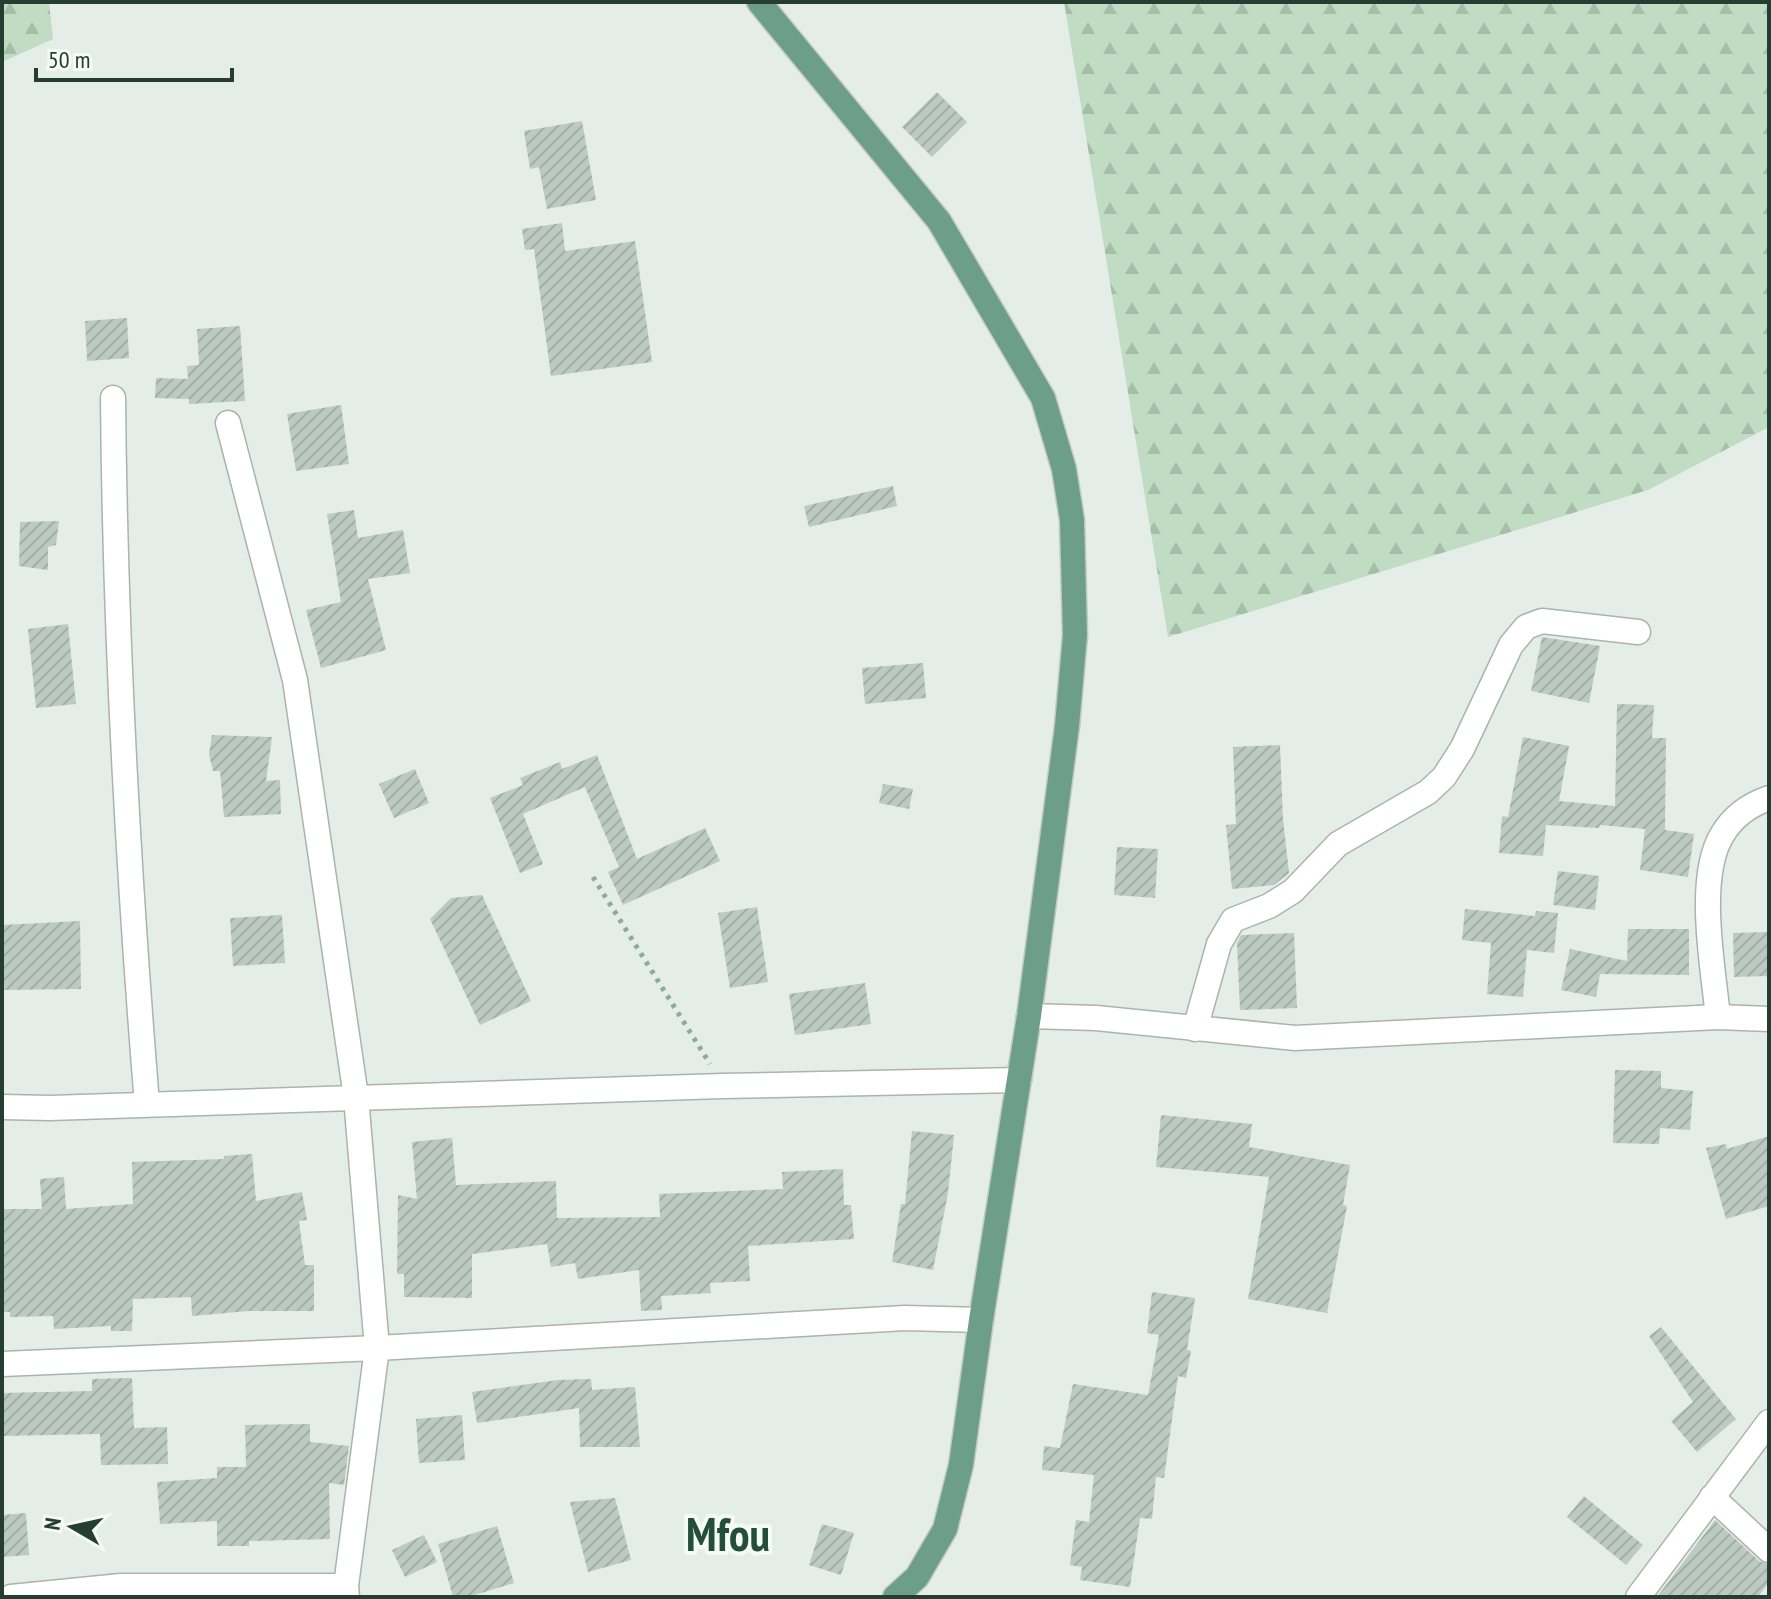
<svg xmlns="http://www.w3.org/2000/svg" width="1771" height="1599" font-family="'PT Sans Narrow',sans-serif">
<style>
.forest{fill:url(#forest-firs)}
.building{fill:url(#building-hatch)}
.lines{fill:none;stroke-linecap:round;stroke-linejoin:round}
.minor-casing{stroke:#a8b5ae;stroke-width:27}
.major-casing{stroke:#c2c9c6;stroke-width:27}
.path{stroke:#88ad9c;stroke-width:5;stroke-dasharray:4 6;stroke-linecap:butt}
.minor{stroke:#fff;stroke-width:24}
.major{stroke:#6d9e8a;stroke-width:24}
.labels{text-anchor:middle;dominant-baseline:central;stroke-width:8;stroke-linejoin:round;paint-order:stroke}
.town-label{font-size:46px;font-weight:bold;fill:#234d3d;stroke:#f5f9f7}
</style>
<defs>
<pattern id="forest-firs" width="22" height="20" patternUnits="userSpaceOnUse" patternTransform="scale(2)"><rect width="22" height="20" fill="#c0dcc3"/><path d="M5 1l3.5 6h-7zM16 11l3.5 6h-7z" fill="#a5bea8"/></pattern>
<pattern id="building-hatch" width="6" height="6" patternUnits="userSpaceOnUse" patternTransform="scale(2)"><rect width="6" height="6" fill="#bdcac3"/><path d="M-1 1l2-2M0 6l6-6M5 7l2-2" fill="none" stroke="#a2aea8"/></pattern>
</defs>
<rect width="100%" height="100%" fill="#e5ede8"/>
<g class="forest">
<path d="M 2,2 L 49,2 L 53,39 L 2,62 Z"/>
<path d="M 1064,2 L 1769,2 L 1769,427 L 1648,490 L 1168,637 Z"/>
</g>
<g class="building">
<path d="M 937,92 L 967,122 L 932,157 L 902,127 Z"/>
<path d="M 582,121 L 596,200 L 547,209 L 539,167 L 530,169 L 524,131 Z"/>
<path d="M 562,223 L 565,251 L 635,241 L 652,362 L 551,376 L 534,249 L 525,250 L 522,229 Z"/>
<path d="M 127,318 L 129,358 L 87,361 L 85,321 Z"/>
<path d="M 240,326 L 245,401 L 189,404 L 189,399 L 155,398 L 156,378 L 188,379 L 187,366 L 199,365 L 197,329 Z"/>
<path d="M 341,405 L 349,464 L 296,471 L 287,414 Z"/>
<path d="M 893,486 L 897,506 L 809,527 L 804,506 Z"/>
<path d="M 354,510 L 358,538 L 403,530 L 410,573 L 368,579 L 386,650 L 321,668 L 306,610 L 341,602 L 327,514 Z"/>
<path d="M 59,521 L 56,545 L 48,547 L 48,570 L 19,566 L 20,522 Z"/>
<path d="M 68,624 L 76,704 L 36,708 L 28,629 Z"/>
<path d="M 1542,637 L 1600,646 L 1589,703 L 1531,691 Z"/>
<path d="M 923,663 L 926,698 L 865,704 L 862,668 Z"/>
<path d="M 1617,704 L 1654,705 L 1652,738 L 1666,738 L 1665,830 L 1694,834 L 1688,877 L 1640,870 L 1645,829 L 1600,825 L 1599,828 L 1546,825 L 1543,856 L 1499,853 L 1502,816 L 1508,817 L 1523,737 L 1569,746 L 1559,801 L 1615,806 Z"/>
<path d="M 212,735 L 272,737 L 266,781 L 280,780 L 281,814 L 224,817 L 220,771 L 213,771 L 209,754 Z"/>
<path d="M 1280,745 L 1283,819 L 1289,873 L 1274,885 L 1232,889 L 1226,825 L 1236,824 L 1233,747 Z"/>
<path d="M 597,755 L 637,859 L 705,828 L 720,861 L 623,905 L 608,872 L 619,867 L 585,787 L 523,814 L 543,864 L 520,873 L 490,798 L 523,785 L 520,778 L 560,762 L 562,769 Z"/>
<path d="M 415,769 L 429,803 L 394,818 L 379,784 Z"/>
<path d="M 883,784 L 913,789 L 909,809 L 879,803 Z"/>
<path d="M 1117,847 L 1158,849 L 1155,898 L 1114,895 Z"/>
<path d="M 1558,871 L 1599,876 L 1595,910 L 1553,905 Z"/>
<path d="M 482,895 L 531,1001 L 480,1025 L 430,919 L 451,898 Z"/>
<path d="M 757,907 L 768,982 L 730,988 L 718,913 Z"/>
<path d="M 1465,909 L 1535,916 L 1536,911 L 1558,913 L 1554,953 L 1527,950 L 1523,997 L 1487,994 L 1491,943 L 1462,940 Z"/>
<path d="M 282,915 L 285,963 L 233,966 L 230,918 Z"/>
<path d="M 80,921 L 81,989 L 2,990 L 2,925 Z"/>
<path d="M 1628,929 L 1689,929 L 1689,975 L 1600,974 L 1596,997 L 1561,990 L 1570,949 L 1627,961 Z"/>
<path d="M 1769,932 L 1769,976 L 1734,977 L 1733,933 Z"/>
<path d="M 1294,933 L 1297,1008 L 1240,1010 L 1237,943 L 1241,935 Z"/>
<path d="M 865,983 L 871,1024 L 795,1035 L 789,994 Z"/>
<path d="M 1615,1070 L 1661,1071 L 1661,1088 L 1693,1091 L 1690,1130 L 1660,1128 L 1659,1144 L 1613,1143 Z"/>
<path d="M 1161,1115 L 1252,1124 L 1249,1147 L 1350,1165 L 1343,1205 L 1347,1206 L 1327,1313 L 1248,1299 L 1269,1177 L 1156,1167 Z"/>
<path d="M 912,1131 L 954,1135 L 948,1193 L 933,1270 L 892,1262 L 901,1204 L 905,1204 Z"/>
<path d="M 1769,1136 L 1769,1206 L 1726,1219 L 1706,1148 L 1726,1144 L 1727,1149 Z"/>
<path d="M 452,1138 L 456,1185 L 556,1181 L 557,1218 L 660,1217 L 659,1194 L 783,1189 L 782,1172 L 843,1169 L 844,1205 L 851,1205 L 854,1239 L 748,1246 L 750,1281 L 710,1283 L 711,1293 L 661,1296 L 662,1310 L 641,1311 L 639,1270 L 578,1279 L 575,1263 L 551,1267 L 547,1244 L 472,1254 L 472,1298 L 404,1297 L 404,1274 L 397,1274 L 398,1195 L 417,1199 L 412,1142 Z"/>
<path d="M 252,1154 L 256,1201 L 302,1192 L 307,1220 L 299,1221 L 305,1265 L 314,1265 L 314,1311 L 249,1311 L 192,1316 L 191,1297 L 133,1299 L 132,1331 L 111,1331 L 111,1326 L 54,1329 L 53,1316 L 10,1317 L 10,1312 L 2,1312 L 2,1209 L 42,1209 L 40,1179 L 64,1177 L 66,1209 L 133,1204 L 132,1162 L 224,1159 L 224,1156 Z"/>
<path d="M 1152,1292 L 1195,1298 L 1187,1350 L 1191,1351 L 1186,1378 L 1178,1376 L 1164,1478 L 1156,1477 L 1152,1519 L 1140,1518 L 1130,1587 L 1080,1580 L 1082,1567 L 1070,1565 L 1076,1520 L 1089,1522 L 1094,1475 L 1042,1470 L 1044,1446 L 1060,1448 L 1073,1384 L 1148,1395 L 1159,1335 L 1147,1333 Z"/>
<path d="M 1661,1327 L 1736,1419 L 1697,1452 L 1671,1421 L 1693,1402 L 1649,1336 Z"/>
<path d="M 132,1378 L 134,1428 L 167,1427 L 168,1464 L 101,1465 L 100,1434 L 2,1436 L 2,1393 L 92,1391 L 92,1379 Z"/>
<path d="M 591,1379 L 592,1390 L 635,1387 L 640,1447 L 580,1447 L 579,1408 L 477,1423 L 472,1392 L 558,1380 Z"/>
<path d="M 462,1415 L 465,1460 L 419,1463 L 416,1419 Z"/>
<path d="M 310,1424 L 310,1442 L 349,1446 L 344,1485 L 329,1483 L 330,1539 L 249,1541 L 249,1546 L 217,1546 L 217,1521 L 160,1524 L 157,1482 L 217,1478 L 217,1467 L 246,1467 L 245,1425 Z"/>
<path d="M 1584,1496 L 1643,1545 L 1626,1565 L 1567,1517 Z"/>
<path d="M 615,1498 L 631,1560 L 588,1572 L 570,1502 Z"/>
<path d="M 26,1513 L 29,1555 L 2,1557 L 2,1515 Z"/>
<path d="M 1715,1520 L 1759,1561 L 1769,1565 L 1769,1582 L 1758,1597 L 1657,1597 Z"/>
<path d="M 822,1524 L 854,1533 L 841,1575 L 809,1565 Z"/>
<path d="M 497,1526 L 514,1583 L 468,1597 L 453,1597 L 438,1544 Z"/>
<path d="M 424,1535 L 437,1562 L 405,1577 L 392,1550 Z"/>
</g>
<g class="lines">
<defs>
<g id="minor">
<path d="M 113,398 C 115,634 128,870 147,1104"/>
<path d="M 228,423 L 295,680 L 356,1097 L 377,1348 L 346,1586 L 347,1597"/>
<path d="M 1029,1016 L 1096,1018 L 1295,1038 L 1718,1017 L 1769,1019"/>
<path d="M 1718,1017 C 1713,967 1696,878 1722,835 C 1733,816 1749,805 1769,798"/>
<path d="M 1195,1029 L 1219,944 L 1233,920 L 1269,906 L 1293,891 L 1338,844 L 1428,792 L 1444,777 L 1462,749 L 1511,645 L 1526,627 L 1542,621 L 1638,632"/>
<path d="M 2,1107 L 50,1108 L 722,1086 L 1019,1080"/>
<path d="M 2,1364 L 377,1348 L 905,1318 L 981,1320"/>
<path d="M 1712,1497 L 1769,1550"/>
<path d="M 11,1597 L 121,1586 L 346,1586"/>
<path d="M 1638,1597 L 1769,1422"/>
</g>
<path id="major" d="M 759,2 L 939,221 L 1043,398 L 1064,469 L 1072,520 L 1075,635 L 1067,726 L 1029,1016 L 981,1320 L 961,1465 L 945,1529 L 917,1577 L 895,1597"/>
</defs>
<use href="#minor" class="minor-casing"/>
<use href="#major" class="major-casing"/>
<path class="path" d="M 593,877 L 710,1064"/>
<use href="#minor" class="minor"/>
<use href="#major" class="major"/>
</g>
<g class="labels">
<g class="town-label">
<text x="728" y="1534">Mfou</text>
</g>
</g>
<rect width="1771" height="1599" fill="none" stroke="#253d33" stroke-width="8"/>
<g transform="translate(72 1527) rotate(279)" stroke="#f5f9f7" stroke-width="6" paint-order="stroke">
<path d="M0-6L14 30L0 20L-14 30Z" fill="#253d33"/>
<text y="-12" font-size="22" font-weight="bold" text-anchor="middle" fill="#253d33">N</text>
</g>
<path d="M36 68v12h196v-12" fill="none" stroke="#253d33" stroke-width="4"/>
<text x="48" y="68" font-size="24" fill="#253d33" stroke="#f5f9f7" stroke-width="6" paint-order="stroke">50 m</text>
</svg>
